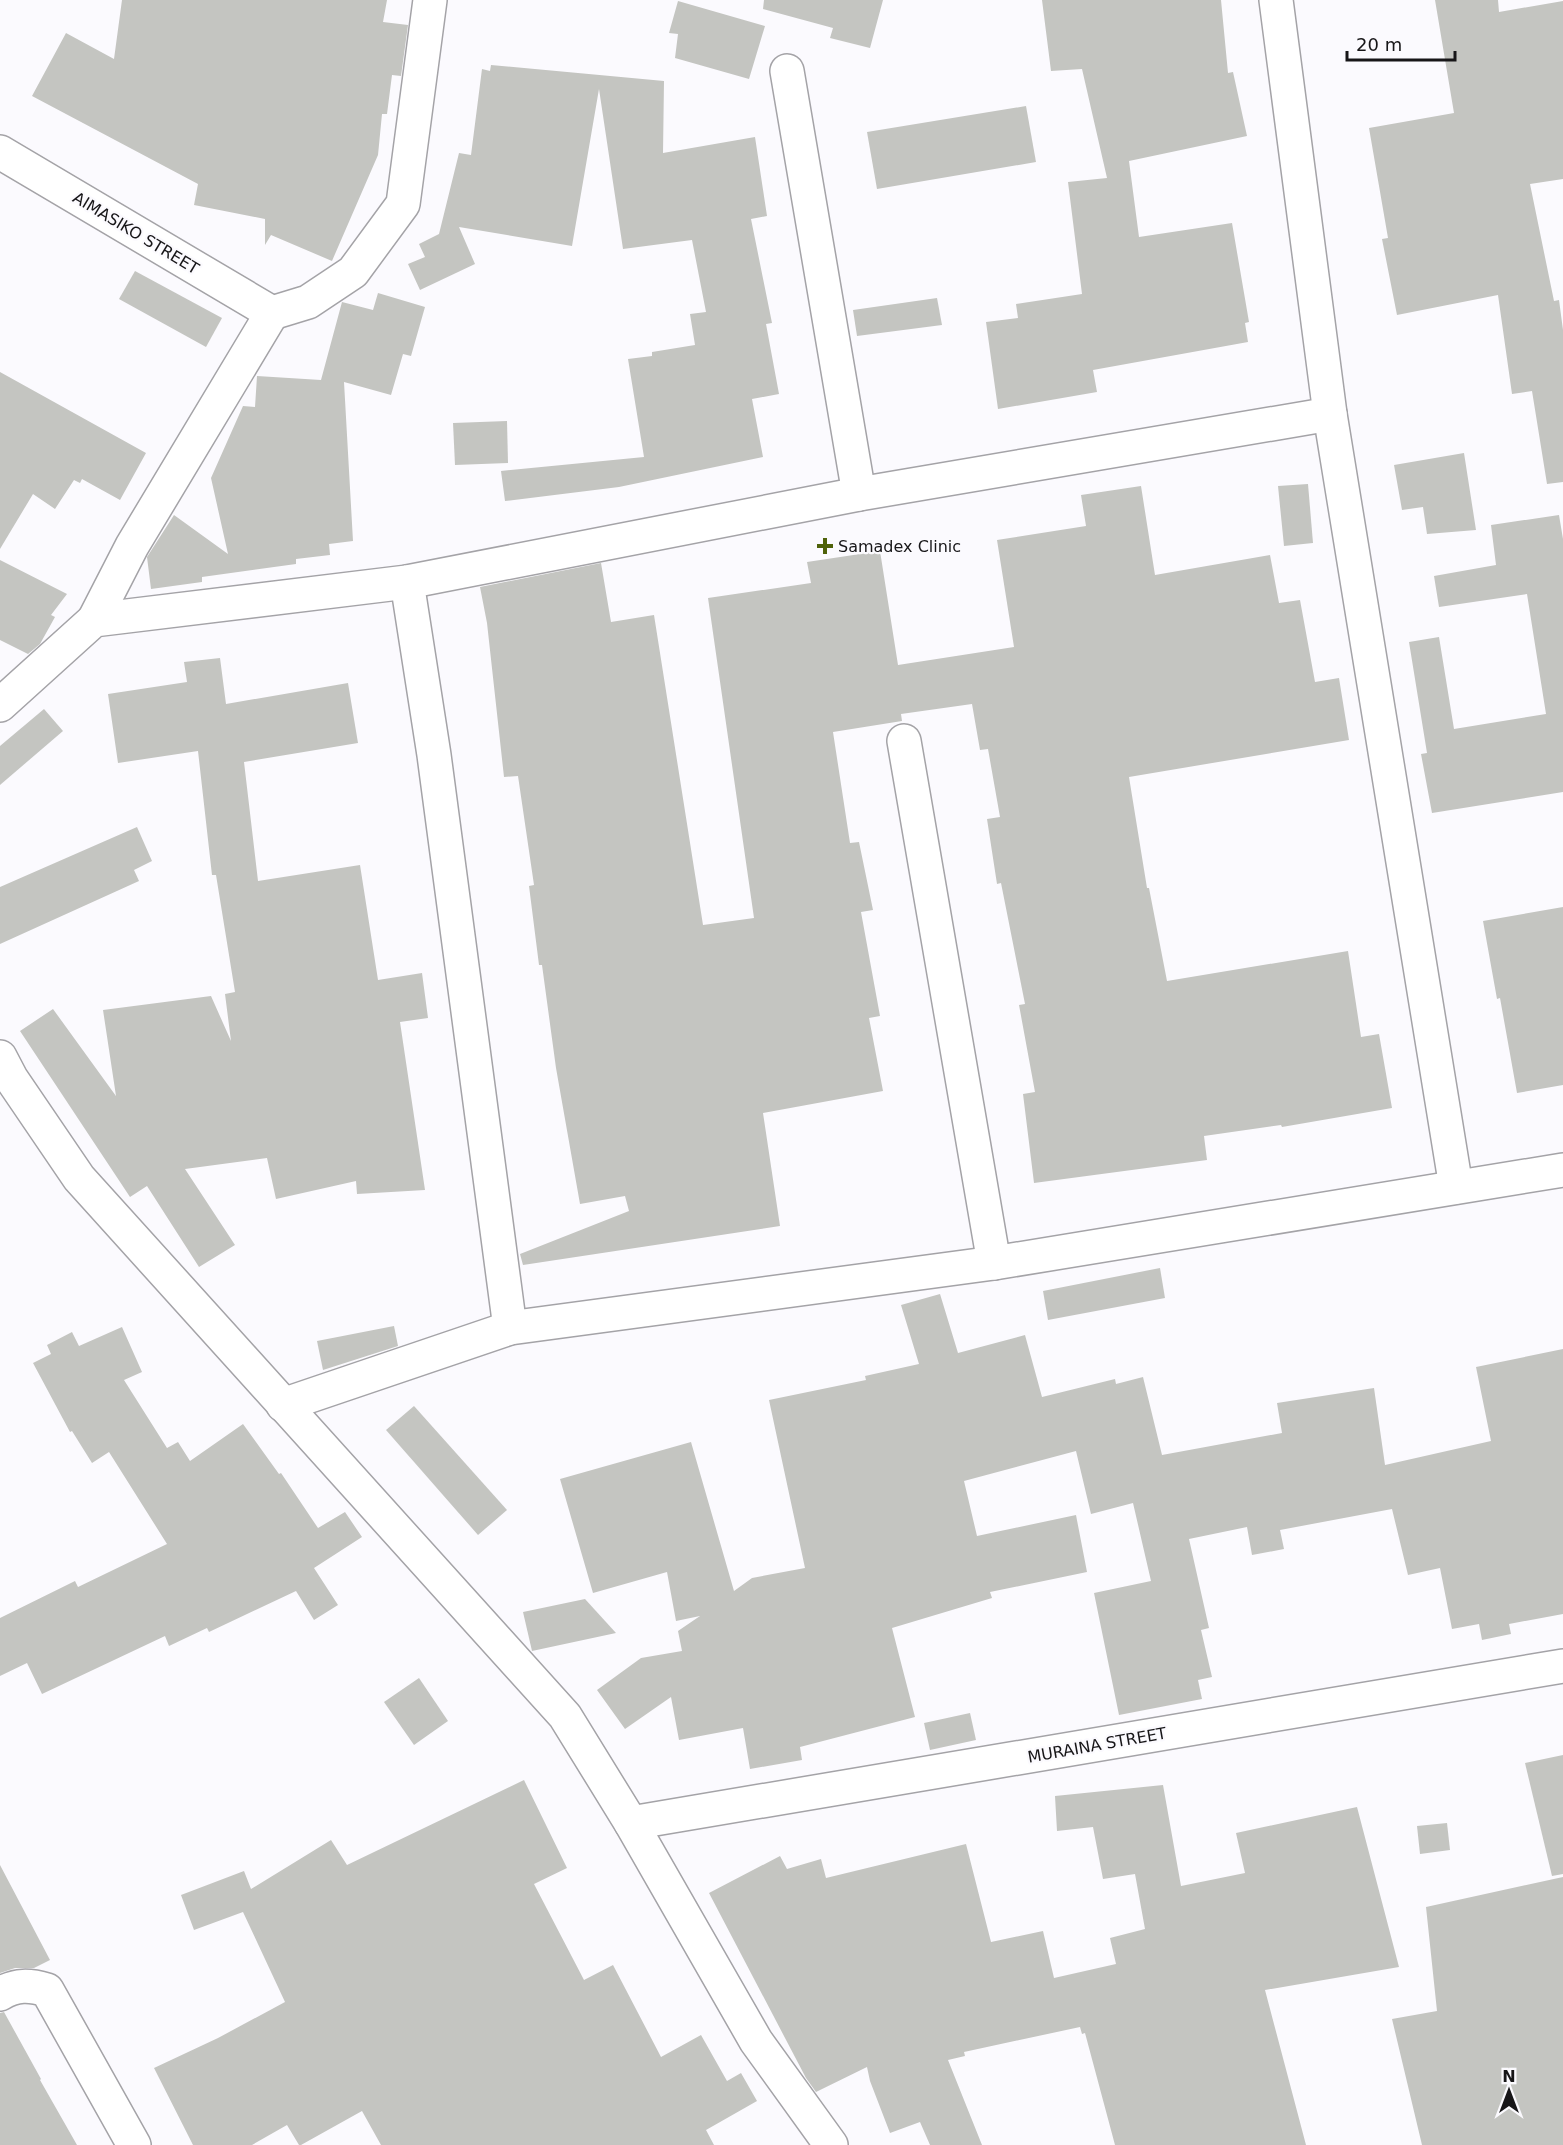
<svg xmlns="http://www.w3.org/2000/svg" width="1563" height="2145" font-family="'DejaVu Sans',sans-serif">
<style>
.building{fill:#c4c5c1}
.lines{fill:none;stroke-linecap:round;stroke-linejoin:round}
.minor-casing{stroke:#a4a3a7;stroke-width:36}
.minor{stroke:#fff;stroke-width:33}
.poi-dot{fill:#4f620a;stroke:#fbfafe;stroke-width:2}
.labels{text-anchor:middle;dominant-baseline:central;stroke-width:4.5;stroke-linejoin:round;paint-order:stroke}
.street-label{font-size:16px;fill:#171618;stroke:#fbfafe}
.poi-label{font-size:16px;fill:#171618;stroke:#fbfafe;text-anchor:start}
</style>
<rect width="100%" height="100%" fill="#fbfafe"/>
<g class="building">
<path d="M 122,0 L 387,0 L 383,22 L 408,25 L 401,76 L 392,75 L 387,114 L 382,114 L 378,155 L 332,261 L 271,235 L 265,245 L 265,219 L 194,205 L 198,184 L 32,96 L 66,33 L 114,59 Z"/>
<path d="M 764,0 L 883,0 L 870,48 L 830,38 L 833,28 L 763,9 Z"/>
<path d="M 1042,0 L 1221,0 L 1228,73 L 1233,72 L 1247,136 L 1129,161 L 1139,237 L 1232,223 L 1249,322 L 1245,323 L 1248,342 L 1093,370 L 1097,392 L 998,409 L 986,322 L 1018,318 L 1016,304 L 1082,294 L 1068,182 L 1107,178 L 1082,69 L 1051,71 Z"/>
<path d="M 1435,0 L 1498,0 L 1499,12 L 1563,1 L 1563,179 L 1530,184 L 1554,301 L 1559,300 L 1563,330 L 1563,482 L 1547,484 L 1532,391 L 1512,394 L 1498,295 L 1397,315 L 1382,239 L 1388,238 L 1369,128 L 1454,113 Z"/>
<path d="M 678,1 L 765,26 L 749,79 L 675,58 L 678,34 L 669,33 Z"/>
<path d="M 491,65 L 664,81 L 663,153 L 755,137 L 767,216 L 751,219 L 772,323 L 766,324 L 779,394 L 752,399 L 763,457 L 619,487 L 505,501 L 501,471 L 644,457 L 628,359 L 652,356 L 652,352 L 695,345 L 690,314 L 706,312 L 692,240 L 623,249 L 599,89 L 572,246 L 459,227 L 475,264 L 420,290 L 408,264 L 425,257 L 419,244 L 439,234 L 459,153 L 471,155 L 482,69 L 490,71 Z"/>
<path d="M 1026,106 L 1036,162 L 877,189 L 867,132 Z"/>
<path d="M 135,271 L 222,318 L 206,347 L 119,299 Z"/>
<path d="M 378,293 L 425,307 L 411,356 L 403,354 L 391,395 L 344,382 L 353,541 L 329,544 L 330,555 L 296,559 L 296,564 L 202,577 L 202,582 L 151,589 L 147,557 L 174,515 L 228,554 L 211,478 L 243,406 L 255,407 L 257,376 L 321,380 L 342,302 L 373,310 Z"/>
<path d="M 937,298 L 942,325 L 857,336 L 853,310 Z"/>
<path d="M 0,372 L 146,453 L 120,500 L 82,479 L 80,483 L 74,480 L 55,509 L 33,494 L 0,549 Z"/>
<path d="M 507,421 L 508,463 L 455,465 L 453,423 Z"/>
<path d="M 1464,453 L 1476,530 L 1427,534 L 1423,507 L 1402,510 L 1394,465 Z"/>
<path d="M 1308,484 L 1313,543 L 1284,546 L 1278,486 Z"/>
<path d="M 1141,486 L 1155,575 L 1270,555 L 1279,603 L 1300,600 L 1315,682 L 1339,678 L 1349,740 L 1129,777 L 1147,888 L 1149,888 L 1167,981 L 1348,951 L 1361,1037 L 1379,1034 L 1392,1108 L 1282,1127 L 1281,1125 L 1204,1136 L 1207,1160 L 1034,1183 L 1023,1094 L 1035,1092 L 1019,1005 L 1025,1004 L 1001,883 L 997,884 L 987,819 L 1000,817 L 988,749 L 980,750 L 972,704 L 901,714 L 902,721 L 833,732 L 850,843 L 859,842 L 873,910 L 861,912 L 880,1016 L 869,1018 L 883,1091 L 763,1113 L 780,1226 L 523,1265 L 520,1254 L 629,1211 L 625,1196 L 580,1204 L 556,1068 L 542,965 L 539,965 L 529,886 L 534,885 L 518,776 L 504,777 L 487,623 L 480,587 L 601,563 L 611,622 L 654,615 L 703,925 L 754,918 L 708,598 L 811,583 L 807,562 L 880,551 L 898,665 L 1014,647 L 997,540 L 1086,526 L 1081,495 Z"/>
<path d="M 1559,515 L 1563,539 L 1563,792 L 1432,813 L 1421,754 L 1427,753 L 1409,642 L 1439,637 L 1454,729 L 1546,714 L 1527,594 L 1439,607 L 1434,576 L 1496,565 L 1491,525 Z"/>
<path d="M 0,560 L 67,594 L 51,615 L 55,617 L 40,644 L 28,654 L 0,640 Z"/>
<path d="M 220,658 L 226,704 L 348,683 L 358,743 L 244,762 L 258,881 L 360,865 L 378,980 L 422,973 L 428,1018 L 400,1022 L 425,1190 L 357,1194 L 356,1181 L 276,1199 L 267,1158 L 185,1169 L 235,1245 L 199,1267 L 147,1186 L 130,1197 L 20,1031 L 53,1009 L 116,1096 L 103,1010 L 211,996 L 231,1041 L 225,994 L 235,992 L 216,875 L 212,875 L 198,751 L 118,763 L 108,694 L 187,682 L 184,662 Z"/>
<path d="M 44,709 L 63,731 L 0,785 L 0,746 Z"/>
<path d="M 137,827 L 152,861 L 134,870 L 139,881 L 0,944 L 0,887 Z"/>
<path d="M 1563,907 L 1563,1085 L 1517,1093 L 1500,998 L 1497,999 L 1483,921 Z"/>
<path d="M 1160,1268 L 1165,1298 L 1048,1320 L 1043,1291 Z"/>
<path d="M 940,1294 L 958,1353 L 1025,1335 L 1042,1397 L 1115,1379 L 1116,1384 L 1143,1377 L 1162,1455 L 1282,1433 L 1277,1403 L 1374,1388 L 1385,1465 L 1491,1441 L 1476,1367 L 1563,1349 L 1563,1614 L 1509,1624 L 1511,1634 L 1482,1640 L 1479,1624 L 1452,1629 L 1440,1568 L 1408,1575 L 1392,1509 L 1280,1530 L 1284,1549 L 1252,1555 L 1247,1527 L 1189,1539 L 1209,1628 L 1201,1630 L 1212,1677 L 1198,1680 L 1202,1699 L 1119,1715 L 1094,1593 L 1151,1581 L 1133,1503 L 1091,1514 L 1076,1451 L 964,1481 L 977,1536 L 1076,1515 L 1087,1572 L 990,1592 L 992,1598 L 892,1628 L 915,1717 L 800,1747 L 802,1760 L 750,1769 L 743,1728 L 679,1740 L 671,1697 L 625,1729 L 597,1690 L 641,1658 L 682,1651 L 678,1631 L 700,1616 L 676,1621 L 667,1572 L 593,1593 L 560,1479 L 691,1442 L 734,1591 L 752,1578 L 805,1568 L 769,1400 L 866,1380 L 865,1376 L 919,1364 L 901,1305 Z"/>
<path d="M 394,1326 L 398,1346 L 323,1370 L 317,1341 Z"/>
<path d="M 122,1327 L 142,1372 L 124,1380 L 167,1448 L 178,1442 L 190,1461 L 243,1424 L 279,1474 L 281,1473 L 318,1528 L 345,1512 L 362,1537 L 314,1568 L 338,1605 L 314,1620 L 296,1591 L 209,1632 L 207,1628 L 169,1646 L 165,1636 L 42,1694 L 27,1663 L 0,1676 L 0,1618 L 75,1581 L 78,1587 L 167,1544 L 109,1452 L 92,1463 L 72,1431 L 70,1432 L 33,1363 L 51,1354 L 47,1345 L 72,1332 L 79,1346 Z"/>
<path d="M 414,1406 L 507,1510 L 478,1535 L 386,1430 Z"/>
<path d="M 585,1599 L 616,1633 L 532,1651 L 523,1612 Z"/>
<path d="M 419,1678 L 448,1721 L 414,1745 L 384,1702 Z"/>
<path d="M 970,1713 L 976,1740 L 930,1750 L 924,1723 Z"/>
<path d="M 1563,1755 L 1563,1874 L 1552,1876 L 1525,1763 Z"/>
<path d="M 524,1780 L 567,1868 L 534,1884 L 584,1980 L 613,1965 L 661,2057 L 701,2035 L 727,2081 L 741,2073 L 757,2101 L 706,2130 L 714,2145 L 381,2145 L 362,2111 L 301,2145 L 299,2145 L 287,2125 L 252,2145 L 193,2145 L 154,2068 L 218,2038 L 285,2002 L 243,1912 L 194,1930 L 181,1895 L 244,1871 L 251,1889 L 331,1840 L 347,1865 Z"/>
<path d="M 1163,1785 L 1181,1886 L 1245,1873 L 1236,1833 L 1357,1807 L 1399,1967 L 1265,1990 L 1306,2145 L 1115,2145 L 1085,2033 L 1082,2034 L 1080,2027 L 964,2052 L 965,2056 L 948,2060 L 982,2145 L 930,2145 L 920,2122 L 890,2133 L 870,2081 L 867,2067 L 816,2092 L 806,2078 L 709,1893 L 780,1856 L 787,1869 L 821,1859 L 826,1878 L 966,1844 L 991,1942 L 1043,1931 L 1054,1978 L 1116,1964 L 1110,1938 L 1145,1929 L 1135,1874 L 1103,1879 L 1093,1827 L 1057,1831 L 1055,1796 Z"/>
<path d="M 1447,1823 L 1450,1850 L 1420,1854 L 1417,1826 Z"/>
<path d="M 0,1865 L 50,1960 L 34,1968 L 15,1968 L 0,1973 Z"/>
<path d="M 1563,1877 L 1563,2145 L 1422,2145 L 1392,2019 L 1437,2011 L 1426,1907 Z"/>
<path d="M 4,2012 L 41,2079 L 40,2080 L 77,2145 L 0,2145 L 0,2013 Z"/>
</g>
<g class="lines">
<defs>
<g id="minor">
<path d="M 1276,0 L 1330,414 L 1456,1187"/>
<path d="M 787,71 L 859,494"/>
<path d="M 0,152 L 272,313"/>
<path d="M 272,313 L 308,302 L 353,272 L 403,204 L 430,0"/>
<path d="M 407,582 L 434,755 L 510,1328"/>
<path d="M 94,620 L 132,546 L 272,313"/>
<path d="M 0,705 L 94,620 L 407,582 L 859,494 L 1330,414"/>
<path d="M 904,741 L 994,1263"/>
<path d="M 0,1057 L 11,1078 L 79,1178 L 565,1716 L 631,1823 L 756,2041 L 831,2145"/>
<path d="M 283,1405 L 510,1328 L 994,1263 L 1563,1170"/>
<path d="M 631,1823 L 1563,1666"/>
<path d="M 0,1994 C 16,1984 30,1985 47,1990 L 134,2145"/>
</g>
</defs>
<use href="#minor" class="minor-casing"/>
<use href="#minor" class="minor"/>
</g>
<path class="poi-dot" d="M822 537h6v6h6v6h-6v6h-6v-6h-6v-6h6z"/>
<g class="labels">
<g class="street-label">
<text transform="translate(136 233) rotate(31)">AIMASIKO STREET</text>
<text transform="translate(1097 1745) rotate(-10)">MURAINA STREET</text>
</g>
<g class="poi-label">
<text x="838" y="546">Samadex Clinic</text>
</g>
</g>
<g transform="translate(1509 2091)" stroke="#fbfafe" stroke-width="4.5" paint-order="stroke">
<path d="M0-4.5L10 22L0 15L-10 22Z" fill="#171618"/>
<text y="-9" font-size="16" font-weight="bold" text-anchor="middle" fill="#171618">N</text>
</g>
<path d="M1347 51v9h108v-9" fill="none" stroke="#171618" stroke-width="3"/>
<text x="1356" y="51" font-size="18" fill="#171618" stroke="#fbfafe" stroke-width="4.5" paint-order="stroke">20 m</text>
</svg>
